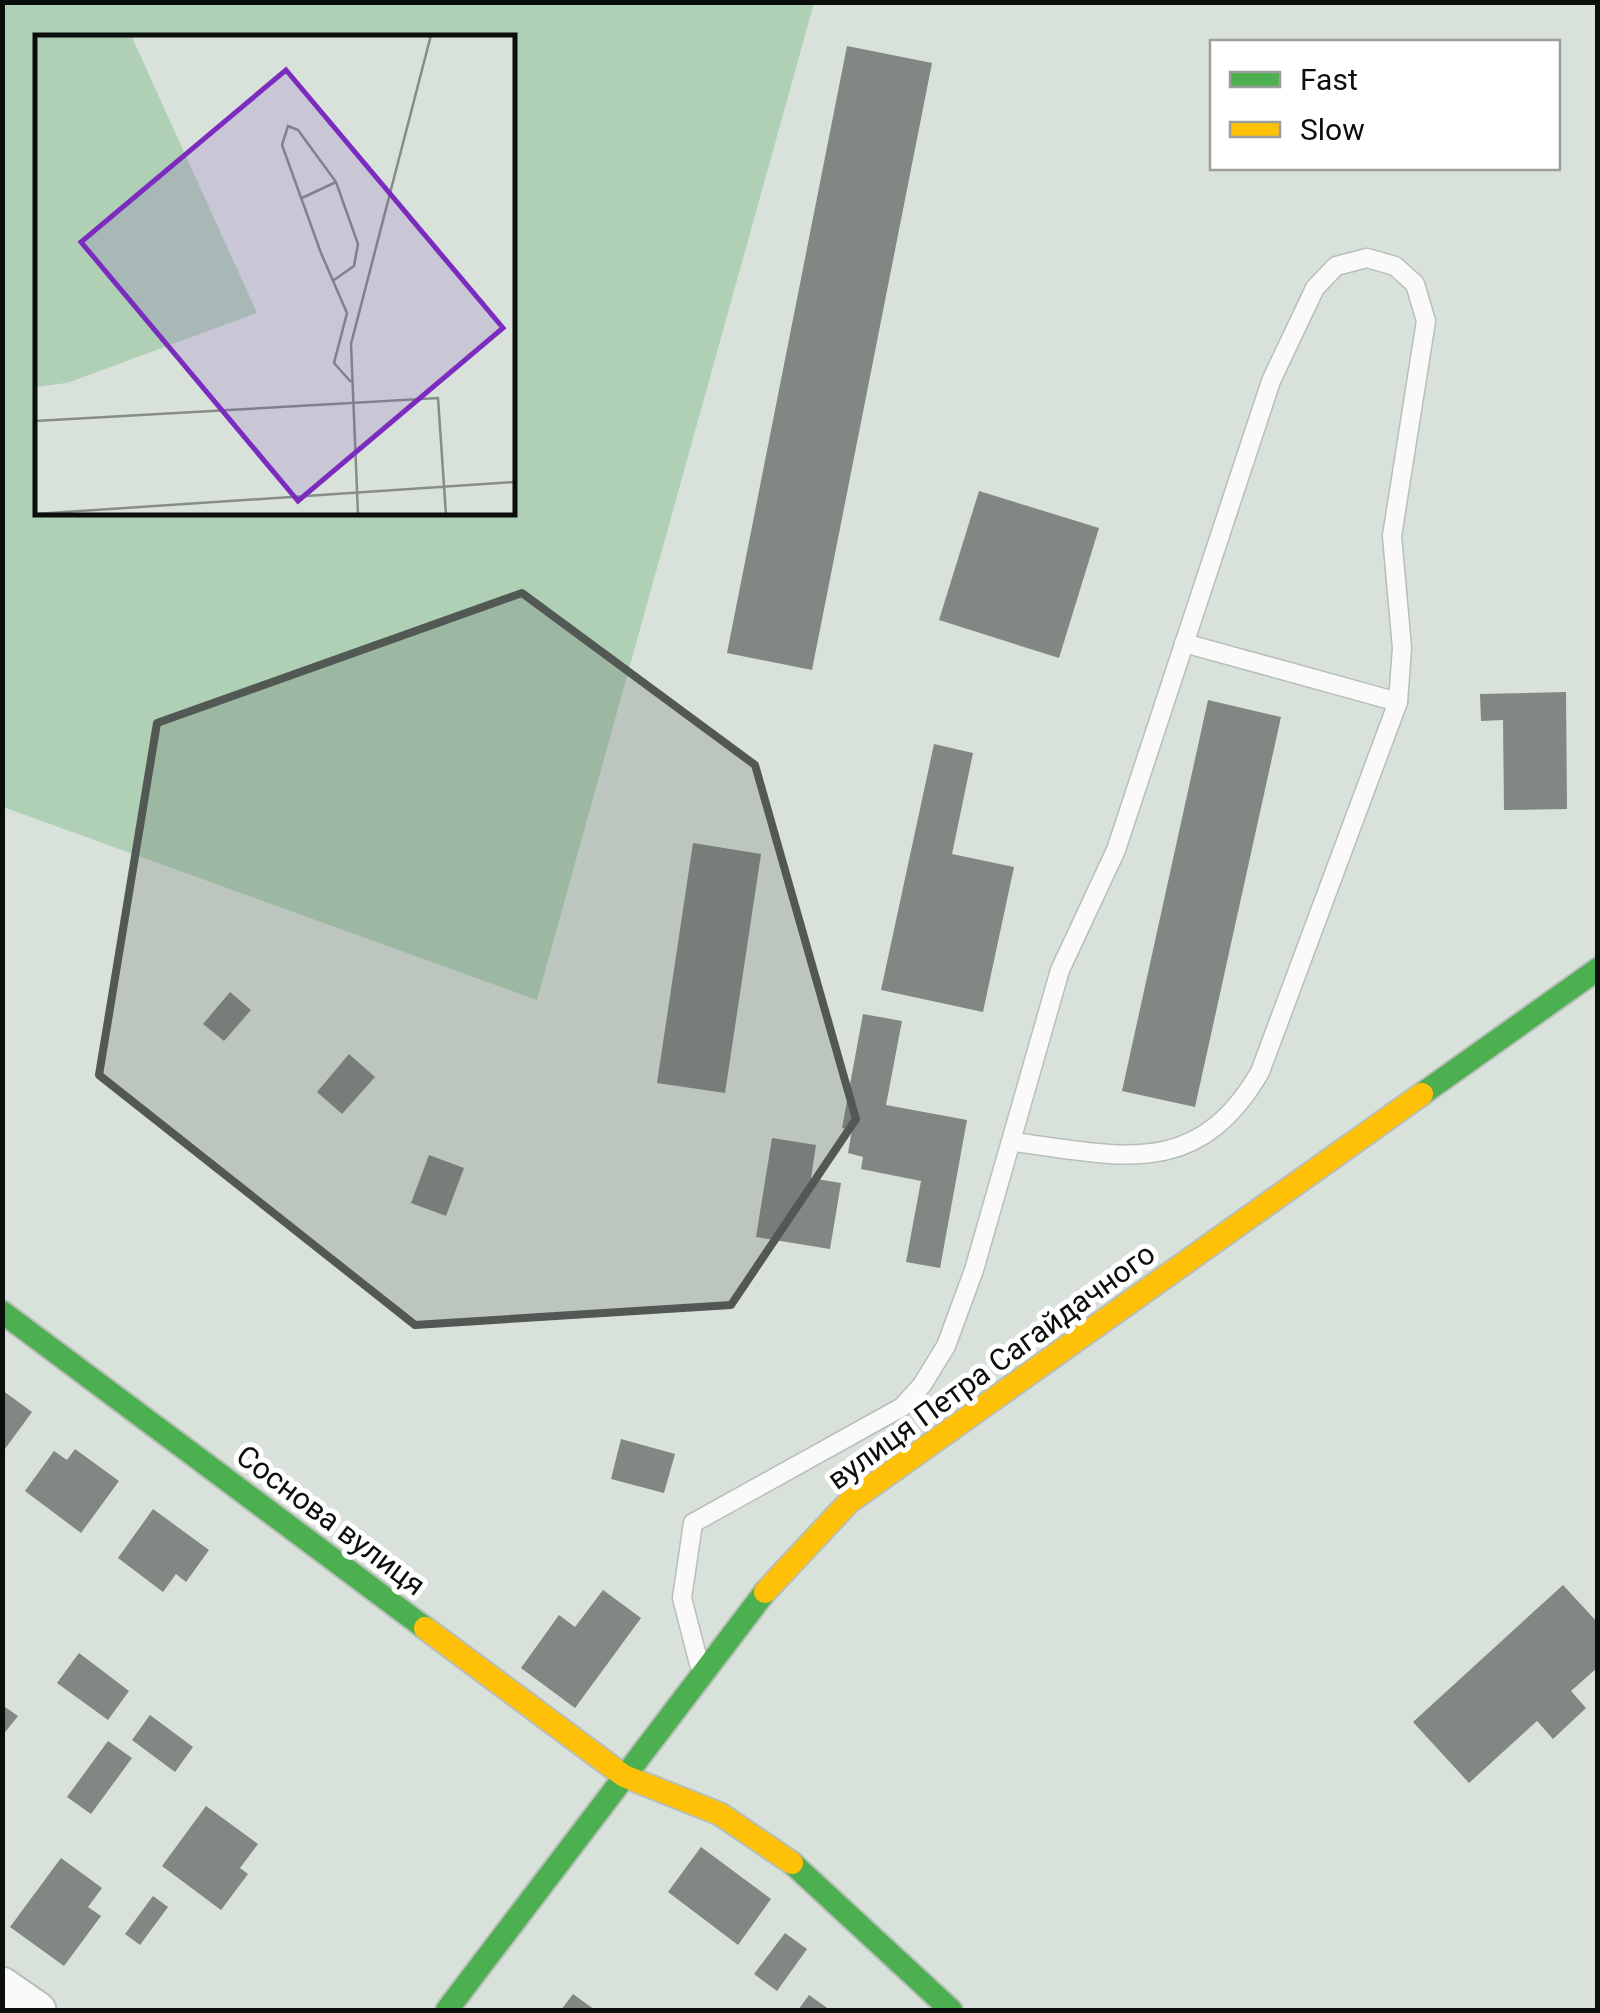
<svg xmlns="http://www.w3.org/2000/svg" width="1600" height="2013" font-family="Roboto,sans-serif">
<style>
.green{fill:#b0d0b6;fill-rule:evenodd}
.building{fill:#818782}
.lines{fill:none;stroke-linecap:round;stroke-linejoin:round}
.lane-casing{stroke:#b8bfb9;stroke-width:21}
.street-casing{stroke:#b8bfb9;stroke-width:39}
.fast-casing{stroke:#b8bfb9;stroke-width:26}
.slow-casing{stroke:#b8bfb9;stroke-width:26}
.lane{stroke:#f9faf9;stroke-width:18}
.street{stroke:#f9faf9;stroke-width:35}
.fast{stroke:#4caf50;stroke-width:22}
.slow{stroke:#ffc107;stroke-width:22}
.marked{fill:#525853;fill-opacity:0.2;stroke:#525853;stroke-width:8;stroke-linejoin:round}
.labels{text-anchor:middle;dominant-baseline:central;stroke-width:10;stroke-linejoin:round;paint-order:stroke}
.street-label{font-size:30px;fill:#0a0f0b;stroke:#fff}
.inset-road{fill:none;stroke:#868d87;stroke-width:2.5}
.view{fill:#7b2cbf;fill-opacity:0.15;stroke:#7b2cbf;stroke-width:5}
.inset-edge{fill:none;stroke:#0a0f0b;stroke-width:5}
</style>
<rect width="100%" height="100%" fill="#d8e1da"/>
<path class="green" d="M 2,3 L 814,3 L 537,1000 L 3,807 ZM 38,38 L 512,38 L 512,512 L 38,512 Z"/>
<g class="building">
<path d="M 847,46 L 932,63 L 812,670 L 727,653 Z"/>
<path d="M 979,491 L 1099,528 L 1059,658 L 939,620 Z"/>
<path d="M 1566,692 L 1567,809 L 1504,810 L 1503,720 L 1481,721 L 1480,694 Z"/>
<path d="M 1208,700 L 1281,717 L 1195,1107 L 1122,1091 Z"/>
<path d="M 934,744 L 973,753 L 952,854 L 1014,867 L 983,1012 L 881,990 Z"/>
<path d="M 693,843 L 761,854 L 725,1093 L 657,1083 Z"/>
<path d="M 230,992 L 251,1010 L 224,1041 L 203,1024 Z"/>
<path d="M 863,1014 L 902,1021 L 886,1105 L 967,1120 L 940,1268 L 906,1262 L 921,1181 L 861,1169 L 863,1157 L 848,1153 L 852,1130 L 842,1128 Z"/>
<path d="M 349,1054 L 375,1077 L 342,1114 L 317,1092 Z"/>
<path d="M 772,1138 L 816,1145 L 811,1178 L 841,1183 L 830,1249 L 756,1237 Z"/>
<path d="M 429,1155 L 464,1168 L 446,1216 L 411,1203 Z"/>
<path d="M 2,1390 L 32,1412 L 2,1453 Z"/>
<path d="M 621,1439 L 675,1454 L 664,1493 L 611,1479 Z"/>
<path d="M 75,1449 L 119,1481 L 81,1533 L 25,1491 L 54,1451 L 67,1460 Z"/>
<path d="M 153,1509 L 209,1550 L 186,1582 L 176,1574 L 163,1592 L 118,1558 Z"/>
<path d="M 1563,1585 L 1598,1623 L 1598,1667 L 1571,1691 L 1586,1708 L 1553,1739 L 1537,1721 L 1469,1783 L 1413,1722 Z"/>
<path d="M 603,1590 L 641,1618 L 575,1708 L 521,1668 L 559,1615 L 575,1627 Z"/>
<path d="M 79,1653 L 129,1691 L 108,1720 L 57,1683 Z"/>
<path d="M 2,1705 L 18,1716 L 2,1736 Z"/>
<path d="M 150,1715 L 193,1747 L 175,1772 L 132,1740 Z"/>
<path d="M 108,1741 L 132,1758 L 91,1814 L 67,1797 Z"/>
<path d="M 206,1806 L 258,1844 L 240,1868 L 248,1874 L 221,1910 L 162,1866 Z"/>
<path d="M 701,1847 L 771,1899 L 738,1945 L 668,1892 Z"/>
<path d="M 61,1858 L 102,1888 L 88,1907 L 101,1916 L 64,1966 L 10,1927 Z"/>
<path d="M 153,1896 L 168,1907 L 140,1945 L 125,1934 Z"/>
<path d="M 785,1933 L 807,1949 L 777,1991 L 754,1974 Z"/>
<path d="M 573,1994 L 595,2010 L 561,2010 Z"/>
<path d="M 809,1995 L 830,2010 L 798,2010 Z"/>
</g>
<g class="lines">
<defs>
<g id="lane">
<path d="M 1184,643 L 1398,702"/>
<path d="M 699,1664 L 682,1598 L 693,1523 L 902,1407 L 922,1385 L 946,1346 L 974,1270 L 1060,970 L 1116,850 L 1271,381 L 1315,288 L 1336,266 L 1367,258 L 1395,266 L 1415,284 L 1426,321 L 1392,536 L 1402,648 L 1398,702 L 1260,1072 C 1197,1180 1121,1156 1014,1142"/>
</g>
<path id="street" d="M 2,1985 L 38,2010"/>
<g id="fast">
<path d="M 1422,1094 L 1598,969"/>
<path d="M 2,1312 L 425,1628"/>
<path d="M 792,1863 L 951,2010"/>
<path d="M 447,2010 L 765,1592"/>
</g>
<g id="slow">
<path d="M 765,1592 L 849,1502 L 1422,1094"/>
<path d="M 425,1628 L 624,1776 L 720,1814 L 792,1863"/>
</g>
</defs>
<use href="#lane" class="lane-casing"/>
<use href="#street" class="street-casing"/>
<use href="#fast" class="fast-casing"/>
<use href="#slow" class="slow-casing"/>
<use href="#lane" class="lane"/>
<use href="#street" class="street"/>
<use href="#fast" class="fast"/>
<use href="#slow" class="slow"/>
</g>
<path class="marked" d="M 522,593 L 755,765 L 856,1119 L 731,1305 L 415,1325 L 99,1075 L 157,723 Z"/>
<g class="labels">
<g class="street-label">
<text transform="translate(991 1366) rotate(-36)">вулиця Петра Сагайдачного</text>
<text transform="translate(331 1520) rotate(37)">Соснова вулиця</text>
</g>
</g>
<g transform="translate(35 35)">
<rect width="480" height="480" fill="#d8e1da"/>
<path d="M 0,0 L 96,0 L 222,278 L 32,348 L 0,352 Z" fill="#b0d0b6"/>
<path class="inset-road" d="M 267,163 L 301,147M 299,245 L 319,231 L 323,209 L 301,147 L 263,95 L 253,91 L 247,110 L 286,218 L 312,278 L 299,328 L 316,347M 0,386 L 403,363 L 411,480M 0,479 L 480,447M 323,480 L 316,309 L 396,0"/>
<path class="view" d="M 251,35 L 468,293 L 263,466 L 46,207 Z"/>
<rect width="480" height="480" class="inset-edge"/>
</g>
<rect width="1600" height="2013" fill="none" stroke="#0a0f0b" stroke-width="10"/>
<rect x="1210" y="40" width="350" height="130" fill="#ffffff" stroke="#9d9f9d" stroke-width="2.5"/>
<rect x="1230" y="72" width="50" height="15" fill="#4caf50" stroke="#9d9f9d" stroke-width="2.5"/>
<text x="1300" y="90" font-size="30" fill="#0a0f0b">Fast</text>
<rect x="1230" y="122" width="50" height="15" fill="#ffc107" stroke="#9d9f9d" stroke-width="2.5"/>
<text x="1300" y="140" font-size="30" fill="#0a0f0b">Slow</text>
</svg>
